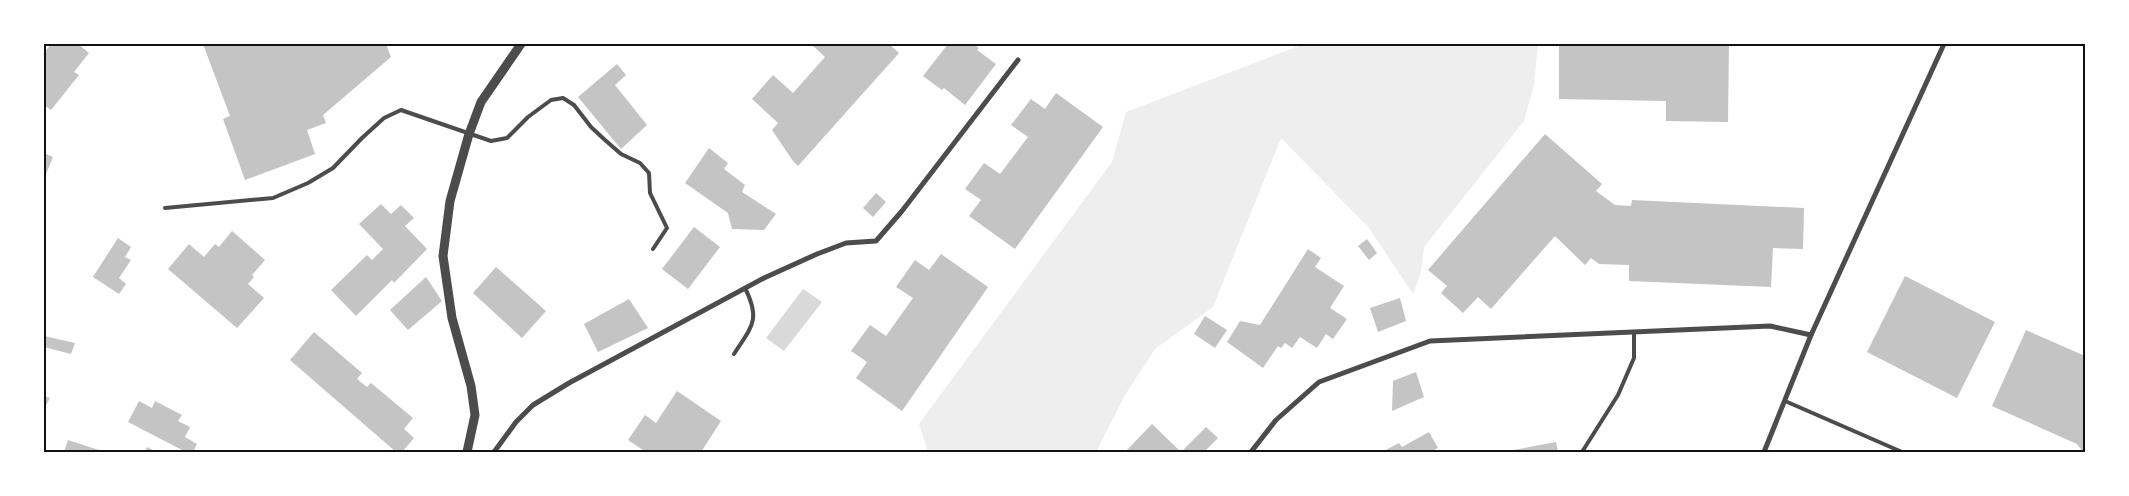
<svg xmlns="http://www.w3.org/2000/svg" width="2129" height="496" font-family="Montserrat,sans-serif">
<style>
.green{fill:#eee}
.water{fill:#d9d9d9}
.building{fill:#c4c4c4}
.lines{fill:none;stroke-linecap:round;stroke-linejoin:round}
.service{stroke:#4c4c4c;stroke-width:4}
.minor{stroke:#4c4c4c;stroke-width:5}
.tertiary{stroke:#4c4c4c;stroke-width:9}
.neatline{fill:none;stroke:#111;stroke-width:2}
</style>
<rect width="100%" height="100%" fill="#fff"/>
<path class="green" d="M 1304,44 L 1538,44 L 1534,85 L 1524,121 L 1424,247 L 1421,272 L 1413,294 L 1369,228 L 1281,138 L 1213,307 L 1155,349 L 1125,395 L 1096,452 L 928,452 L 919,424 L 1112,162 L 1126,112 Z"/>
<path class="water" d="M 803,289 L 822,302 L 784,351 L 766,338 Z"/>
<g class="building">
<path d="M 51,44 L 78,44 L 89,53 L 74,72 L 79,75 L 51,110 L 44,105 L 44,53 Z"/>
<path d="M 203,44 L 386,44 L 391,57 L 323,115 L 326,123 L 307,130 L 315,154 L 245,180 L 223,119 L 230,116 Z"/>
<path d="M 811,44 L 889,44 L 899,53 L 798,166 L 793,161 L 772,130 L 778,123 L 752,99 L 773,75 L 793,93 L 825,57 Z"/>
<path d="M 948,44 L 973,44 L 979,48 L 977,50 L 996,64 L 965,105 L 944,88 L 942,90 L 923,76 Z"/>
<path d="M 1559,44 L 1729,44 L 1728,122 L 1666,121 L 1666,101 L 1559,99 Z"/>
<path d="M 617,64 L 626,75 L 615,85 L 647,125 L 621,149 L 578,97 Z"/>
<path d="M 1056,93 L 1103,127 L 1015,249 L 969,216 L 981,200 L 965,189 L 984,163 L 1000,174 L 1028,137 L 1011,125 L 1031,99 L 1045,109 Z"/>
<path d="M 1545,134 L 1602,184 L 1596,191 L 1615,205 L 1631,206 L 1632,200 L 1804,208 L 1803,249 L 1773,248 L 1771,287 L 1629,281 L 1629,265 L 1599,264 L 1591,258 L 1585,265 L 1555,236 L 1491,309 L 1478,297 L 1463,313 L 1441,293 L 1447,286 L 1428,270 Z"/>
<path d="M 709,148 L 728,163 L 724,169 L 745,185 L 742,192 L 776,214 L 764,230 L 732,229 L 728,213 L 685,183 Z"/>
<path d="M 44,153 L 53,157 L 44,179 Z"/>
<path d="M 876,193 L 886,202 L 873,217 L 863,208 Z"/>
<path d="M 381,204 L 391,214 L 401,205 L 414,218 L 405,226 L 427,249 L 394,283 L 392,280 L 356,316 L 331,290 L 367,255 L 372,260 L 383,249 L 359,224 Z"/>
<path d="M 694,227 L 720,247 L 688,289 L 662,269 Z"/>
<path d="M 232,231 L 265,260 L 252,275 L 254,277 L 248,284 L 264,298 L 237,328 L 168,269 L 189,244 L 204,257 L 215,244 L 219,247 Z"/>
<path d="M 118,238 L 131,247 L 125,257 L 131,260 L 119,278 L 126,284 L 119,294 L 93,277 Z"/>
<path d="M 1367,239 L 1377,253 L 1369,260 L 1358,246 Z"/>
<path d="M 1308,249 L 1321,258 L 1315,267 L 1344,286 L 1330,308 L 1347,319 L 1333,339 L 1326,334 L 1317,348 L 1300,337 L 1292,348 L 1285,343 L 1281,348 L 1278,346 L 1263,368 L 1227,342 L 1240,321 L 1260,325 Z"/>
<path d="M 941,254 L 988,287 L 902,411 L 856,378 L 867,362 L 851,351 L 870,325 L 886,336 L 913,298 L 896,287 L 915,260 L 929,270 Z"/>
<path d="M 496,267 L 546,311 L 522,338 L 473,293 Z"/>
<path d="M 1905,276 L 1995,322 L 1957,398 L 1867,352 Z"/>
<path d="M 426,277 L 442,301 L 408,330 L 390,310 Z"/>
<path d="M 1400,298 L 1406,321 L 1378,332 L 1370,308 Z"/>
<path d="M 629,299 L 648,328 L 598,352 L 584,324 Z"/>
<path d="M 1205,316 L 1227,330 L 1215,348 L 1194,334 Z"/>
<path d="M 2026,330 L 2085,356 L 2085,452 L 2083,452 L 2077,444 L 1992,406 Z"/>
<path d="M 314,332 L 362,373 L 357,379 L 367,387 L 371,383 L 413,418 L 404,429 L 414,438 L 402,452 L 396,452 L 290,360 Z"/>
<path d="M 44,336 L 75,343 L 71,354 L 44,347 Z"/>
<path d="M 1416,372 L 1424,397 L 1392,411 L 1393,381 Z"/>
<path d="M 677,391 L 721,421 L 701,452 L 646,452 L 628,440 L 645,415 L 656,423 Z"/>
<path d="M 44,396 L 50,398 L 44,409 Z"/>
<path d="M 139,401 L 152,408 L 155,401 L 182,415 L 178,421 L 190,427 L 185,437 L 197,444 L 193,452 L 186,452 L 128,422 Z"/>
<path d="M 1152,424 L 1181,452 L 1125,452 Z"/>
<path d="M 1206,427 L 1218,438 L 1204,452 L 1181,452 Z"/>
<path d="M 1429,432 L 1438,448 L 1432,451 L 1433,452 L 1382,452 L 1399,443 L 1402,447 Z"/>
<path d="M 68,440 L 105,452 L 64,452 Z"/>
<path d="M 1556,442 L 1558,452 L 1508,452 L 1508,451 Z"/>
<path d="M 147,447 L 157,452 L 145,452 Z"/>
</g>
<g class="lines">
<g class="service">
<path d="M 165,208 L 273,198 L 308,183 L 333,168 L 362,138 L 384,118 L 401,110 L 491,141 L 507,138 L 528,117 L 551,100 L 563,98 L 574,105 L 591,127 L 605,140 L 621,154 L 640,163 L 649,173 L 650,193 L 667,228 L 653,249"/>
<path d="M 734,354 C 752,326 761,320 745,288"/>
<path d="M 1785,401 L 1902,452"/>
<path d="M 1582,452 L 1618,395 L 1634,358 L 1634,333"/>
</g>
<g class="minor">
<path d="M 494,452 L 516,422 L 533,405 L 569,383 L 764,278 L 817,254 L 846,243 L 876,241 L 902,211 L 1018,60"/>
<path d="M 1251,452 L 1276,420 L 1319,382 L 1430,341 L 1770,326 L 1811,335"/>
<path d="M 1764,452 L 1811,335 L 1944,44"/>
</g>
<path class="tertiary" d="M 467,452 L 475,415 L 471,386 L 452,318 L 443,256 L 450,201 L 469,134 L 481,102 L 521,44"/>
</g>
<rect width="2129" height="496" fill="none" stroke="#ffffff" stroke-width="90"/>
<rect x="45" y="45" width="2039" height="406" class="neatline"/>
</svg>
